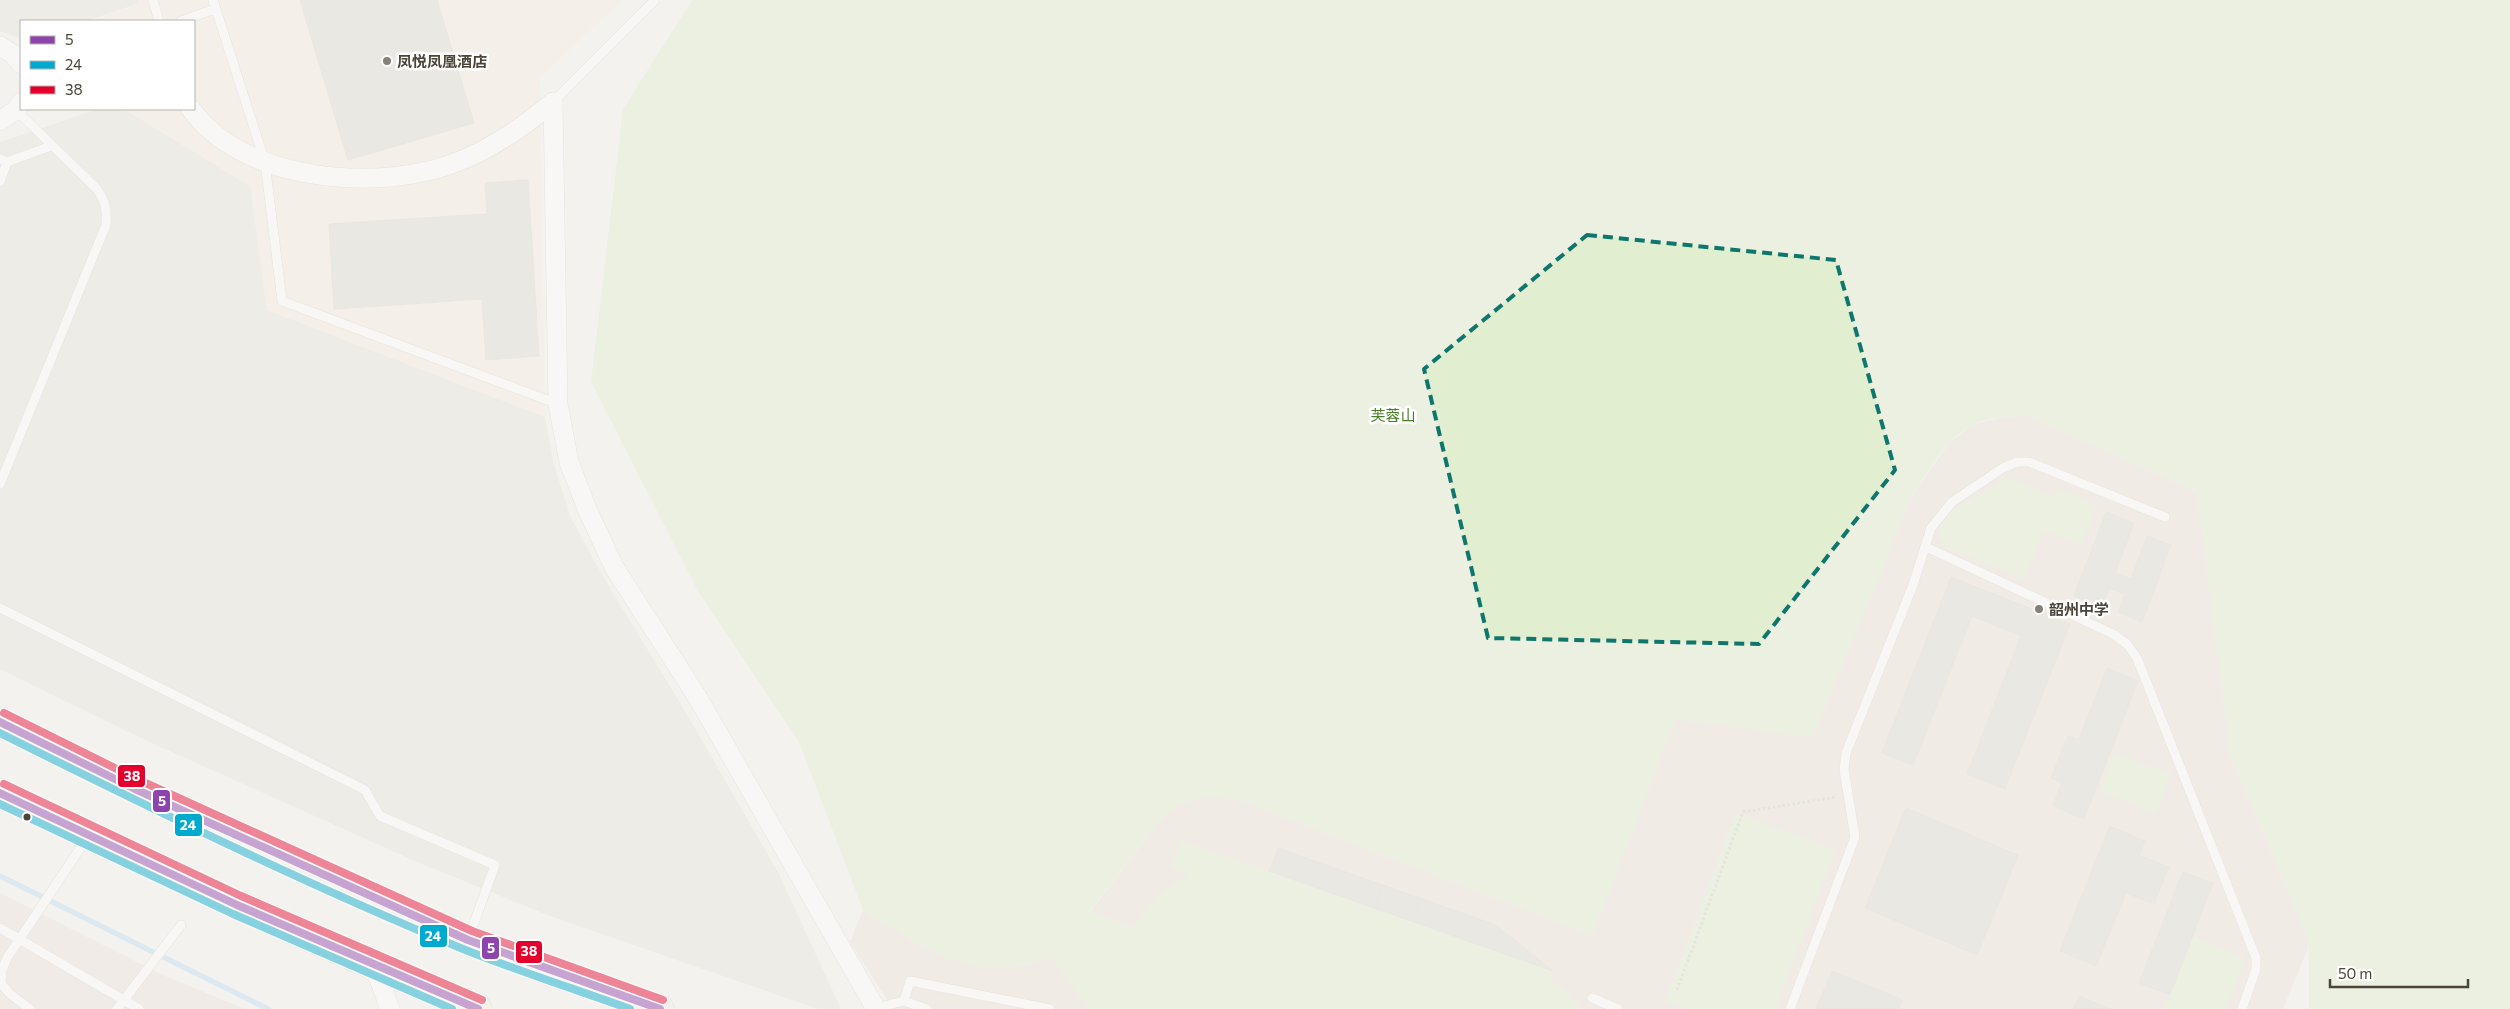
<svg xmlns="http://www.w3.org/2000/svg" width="2510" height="1009" font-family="Commissioner,'Noto Sans SC',sans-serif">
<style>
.residential{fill:#e7e4dc}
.commercial{fill:#f3ebdf}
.education{fill:#eae5da}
.medical{fill:#eee3df}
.green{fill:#e1eecf}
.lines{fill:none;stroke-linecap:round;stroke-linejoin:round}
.stream{stroke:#c0ddf1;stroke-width:5.5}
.building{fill:#dedbd6;stroke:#dcd9d4}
.lane-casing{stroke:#d2d0cb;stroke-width:10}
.street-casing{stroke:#d2d0cb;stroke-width:20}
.primary-casing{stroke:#d6cebb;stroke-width:29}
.path{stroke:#d3d2cc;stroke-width:3;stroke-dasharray:2.5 2.5;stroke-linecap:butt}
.lane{stroke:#fdfdfc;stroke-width:9}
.street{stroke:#fdfdfc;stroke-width:19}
.primary{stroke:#f2efe6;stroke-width:28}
.bus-1-casing{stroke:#fff;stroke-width:11}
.bus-2-casing{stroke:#fff;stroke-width:11}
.bus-3-casing{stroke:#fff;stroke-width:11}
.bus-1{stroke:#8e44ad;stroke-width:8}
.bus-2{stroke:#00a9ce;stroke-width:8}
.bus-3{stroke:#e4002b;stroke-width:8}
.marked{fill:none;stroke:#0f766e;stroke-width:4;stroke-dasharray:10 6;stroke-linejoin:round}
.poi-dot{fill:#868178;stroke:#fff;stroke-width:2}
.bus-dot{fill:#4b4439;stroke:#fff;stroke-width:2}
.labels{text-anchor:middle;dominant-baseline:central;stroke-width:5;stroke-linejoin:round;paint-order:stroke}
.poi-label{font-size:15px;font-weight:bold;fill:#4b4439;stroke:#fff;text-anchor:start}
.park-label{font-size:15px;fill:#4a7f2a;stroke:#fff}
.line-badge{stroke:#fff;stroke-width:2}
.badge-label{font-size:14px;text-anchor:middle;font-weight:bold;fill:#fff}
</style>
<rect width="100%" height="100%" fill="#f4f2ee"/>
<g class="residential">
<path d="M 0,0 L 139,0 L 140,3 L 86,21 L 21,21 L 21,39 L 0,31 Z"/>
<path d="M 98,109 L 124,109 L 250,186 L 267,310 L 545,417 L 554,465 L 571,518 L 604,578 L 685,711 L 778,872 L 841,1009 L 818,1009 L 550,916 L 417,862 L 143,739 L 0,669 L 0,142 Z"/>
</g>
<path class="commercial" d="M 139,0 L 623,0 L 540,77 L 545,417 L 267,310 L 250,186 L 124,109 L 194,109 L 194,21 L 91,21 L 140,4 Z"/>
<path class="education" d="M 2026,415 L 2197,492 L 2230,754 L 2303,926 L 2309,946 L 2283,1009 L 893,1009 L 850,942 L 863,910 L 915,942 L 948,958 L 1011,967 L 1030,964 L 1050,956 L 1069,939 L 1165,814 L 1182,803 L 1198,796 L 1220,796 L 1239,800 L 1592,935 L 1675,719 L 1812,737 L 1911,498 L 1931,468 L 1950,442 L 1972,425 L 1999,418 Z"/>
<path class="medical" d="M 0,893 L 163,975 L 245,1009 L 0,1009 Z"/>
<g class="green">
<path d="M 692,0 L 2510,0 L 2510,1009 L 2309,1009 L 2309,946 L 2303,926 L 2230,754 L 2197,492 L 2026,415 C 2009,417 1990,417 1973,425 C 1945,438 1927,474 1911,498 L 1812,738 L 1675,719 L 1592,935 L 1239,800 C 1207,793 1193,796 1165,814 L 1089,912 L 1134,928 L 1157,896 L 1190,874 L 1171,867 L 1180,841 L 1553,971 L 1550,979 L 1564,990 L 1581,1009 L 1087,1009 L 1087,1006 L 1050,956 L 1030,964 L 1011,967 L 982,967 L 948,958 L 915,942 L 863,910 L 799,742 L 699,593 L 591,382 L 623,109 Z"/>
<path d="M 2008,478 L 2054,497 L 2057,490 L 2096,505 L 2081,544 L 2043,530 L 2024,579 L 1948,547 L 1937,534 L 1949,513 Z"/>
<path d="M 2114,753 L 2170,775 L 2156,813 L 2100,791 Z"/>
<path d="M 1736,813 L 1835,850 L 1775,1009 L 1687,1009 L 1666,1001 Z"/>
<path d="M 2192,937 L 2244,958 L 2225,1009 L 2164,1009 Z"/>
</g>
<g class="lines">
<path class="stream" d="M 0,876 L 268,1009"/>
</g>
<g class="building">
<path d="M 300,0 L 437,0 L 474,123 L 348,160 Z"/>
<path d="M 528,180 L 539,356 L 486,360 L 482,299 L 334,309 L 329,224 L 487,214 L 485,183 Z"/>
<path d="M 2106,512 L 2134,523 L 2115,573 L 2131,579 L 2147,536 L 2171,545 L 2142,622 L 2118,612 L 2125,594 L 2109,588 L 2102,607 L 2074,596 Z"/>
<path d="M 1951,577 L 2070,624 L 2005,789 L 1967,774 L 2021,636 L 1972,616 L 1913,765 L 1882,753 Z"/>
<path d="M 2107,668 L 2138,681 L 2084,819 L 2053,806 L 2062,782 L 2051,778 L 2068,736 L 2079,740 Z"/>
<path d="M 1906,808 L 2018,855 L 1977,955 L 1865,908 Z"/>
<path d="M 2110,826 L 2145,841 L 2139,855 L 2169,867 L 2154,904 L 2126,893 L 2096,966 L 2060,951 Z"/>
<path d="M 1278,848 L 1496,925 L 1553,971 L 1269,871 Z"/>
<path d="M 2183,872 L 2213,883 L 2170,995 L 2139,983 Z"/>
<path d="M 1383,885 L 1421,899 L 1414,918 L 1376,905 Z"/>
<path d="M 1832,971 L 1903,1000 L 1899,1009 L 1816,1009 Z"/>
<path d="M 2079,996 L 2111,1009 L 2073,1009 Z"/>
</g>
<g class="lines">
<defs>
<g id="lane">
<path d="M 153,0 L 159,21"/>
<path d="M 213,0 L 265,162 L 282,301 L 558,404"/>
<path d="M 181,21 L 215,9"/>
<path d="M 553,102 L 655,0"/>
<path d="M 0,159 L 7,162 L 0,182"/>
<path d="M 7,162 L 51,146"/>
<path d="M 0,484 L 106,225 C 107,210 106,202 97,189 L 16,110"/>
<path d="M 1926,547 L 2113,634 L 2127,644 L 2137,658 L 2256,958 L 2256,969 L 2242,1009"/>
<path d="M 0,608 L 365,790 L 380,816 L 495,865 L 469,937"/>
<path d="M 0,928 L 139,1009"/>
<path d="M 1592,998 L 1618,1009"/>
<path d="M 904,1001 L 910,981 L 1050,1009"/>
<path d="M 876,1008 L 904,1001 L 927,1009"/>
<path d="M 30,1009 L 10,994 L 1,983 L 2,970 L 7,958 L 87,838"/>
<path d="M 117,1009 L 181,925"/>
<path d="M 1790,1009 L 1855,837 L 1844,770 L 1846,753 L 1913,585 L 1931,528 L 1952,502 L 2003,468 L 2017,462 L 2029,462 L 2165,517"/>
</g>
<g id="street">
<path d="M 0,46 L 13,54 L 21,64"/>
<path d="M 553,102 L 558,404 L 569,462 L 587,509 L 614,567 L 698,698 L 876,1009"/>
<path d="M 191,109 C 242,180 369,191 446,166 C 486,153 521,129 553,102"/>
<path d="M 0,121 L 16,110 L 21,102"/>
<path d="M 375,968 L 390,1009"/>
</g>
<g id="primary">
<path d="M 0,722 L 135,789 L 367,896 L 468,940 L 660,1009"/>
<path d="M 0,793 C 157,869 316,944 478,1009"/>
</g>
</defs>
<use href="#lane" class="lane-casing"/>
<use href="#street" class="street-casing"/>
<use href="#primary" class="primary-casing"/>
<path class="path" d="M 1677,990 L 1743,812 L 1836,797"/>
<use href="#lane" class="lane"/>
<use href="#street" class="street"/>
<use href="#primary" class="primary"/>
<defs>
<g id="bus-1">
<path d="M 0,722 L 135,789 L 468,940 L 660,1009"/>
<path d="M 0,793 L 237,905 L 478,1009"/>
</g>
<g id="bus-2">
<path d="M 0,733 C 152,809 306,884 463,949 C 518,971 575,989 630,1009"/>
<path d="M 0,804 L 233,914 L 452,1009"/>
</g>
<g id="bus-3">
<path d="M 4,713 L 139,780 L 472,931 L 663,1000"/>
<path d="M 4,784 L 241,896 L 482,1000"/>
</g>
</defs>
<use href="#bus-1" class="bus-1-casing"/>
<use href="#bus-2" class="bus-2-casing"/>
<use href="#bus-3" class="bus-3-casing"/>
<use href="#bus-1" class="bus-1"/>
<use href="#bus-2" class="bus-2"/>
<use href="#bus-3" class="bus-3"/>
</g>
<path d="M0 0H2510V1009H0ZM 1587,235 L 1836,260 L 1895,470 L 1759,644 L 1488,638 L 1424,369 Z" fill="#f4f2ee" fill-opacity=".55" fill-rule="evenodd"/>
<path class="marked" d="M 1587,235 L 1836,260 L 1895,470 L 1759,644 L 1488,638 L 1424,369 Z"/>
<g class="poi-dot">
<circle cx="387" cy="61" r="5"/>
<circle cx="2039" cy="609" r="5"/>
</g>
<circle class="bus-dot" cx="27" cy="817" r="4.5"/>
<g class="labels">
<g class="poi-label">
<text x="397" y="61">凤悦凤凰酒店</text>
<text x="2049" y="609">韶州中学</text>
</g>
<g class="park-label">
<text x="1393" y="415">芙蓉山</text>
</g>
</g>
<g class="line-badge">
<rect x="117" y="764" width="29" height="24" rx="5" fill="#e4002b"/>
<rect x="152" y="789" width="19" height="24" rx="5" fill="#8e44ad"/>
<rect x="174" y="813" width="29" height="24" rx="5" fill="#00a9ce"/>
<rect x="419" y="924" width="29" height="24" rx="5" fill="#00a9ce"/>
<rect x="481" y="936" width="19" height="24" rx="5" fill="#8e44ad"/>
<rect x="515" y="940" width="28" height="24" rx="5" fill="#e4002b"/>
</g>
<g class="badge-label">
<text x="132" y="781">38</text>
<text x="162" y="806">5</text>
<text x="188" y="830">24</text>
<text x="433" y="941">24</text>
<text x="491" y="953">5</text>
<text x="529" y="956">38</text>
</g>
<rect x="20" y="20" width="175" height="90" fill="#ffffff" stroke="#b7b4b0"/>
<rect x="30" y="36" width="25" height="8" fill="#8e44ad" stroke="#b7b4b0"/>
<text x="65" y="45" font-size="15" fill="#4b4439">5</text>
<rect x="30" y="61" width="25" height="8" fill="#00a9ce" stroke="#b7b4b0"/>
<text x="65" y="70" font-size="15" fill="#4b4439">24</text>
<rect x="30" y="86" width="25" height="8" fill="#e4002b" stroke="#b7b4b0"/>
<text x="65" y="95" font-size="15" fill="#4b4439">38</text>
<path d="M2330 979v8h138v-8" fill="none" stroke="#4b4439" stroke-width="2.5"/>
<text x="2338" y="979" font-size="15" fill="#4b4439" stroke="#ffffff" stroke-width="4" paint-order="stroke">50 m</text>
</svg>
